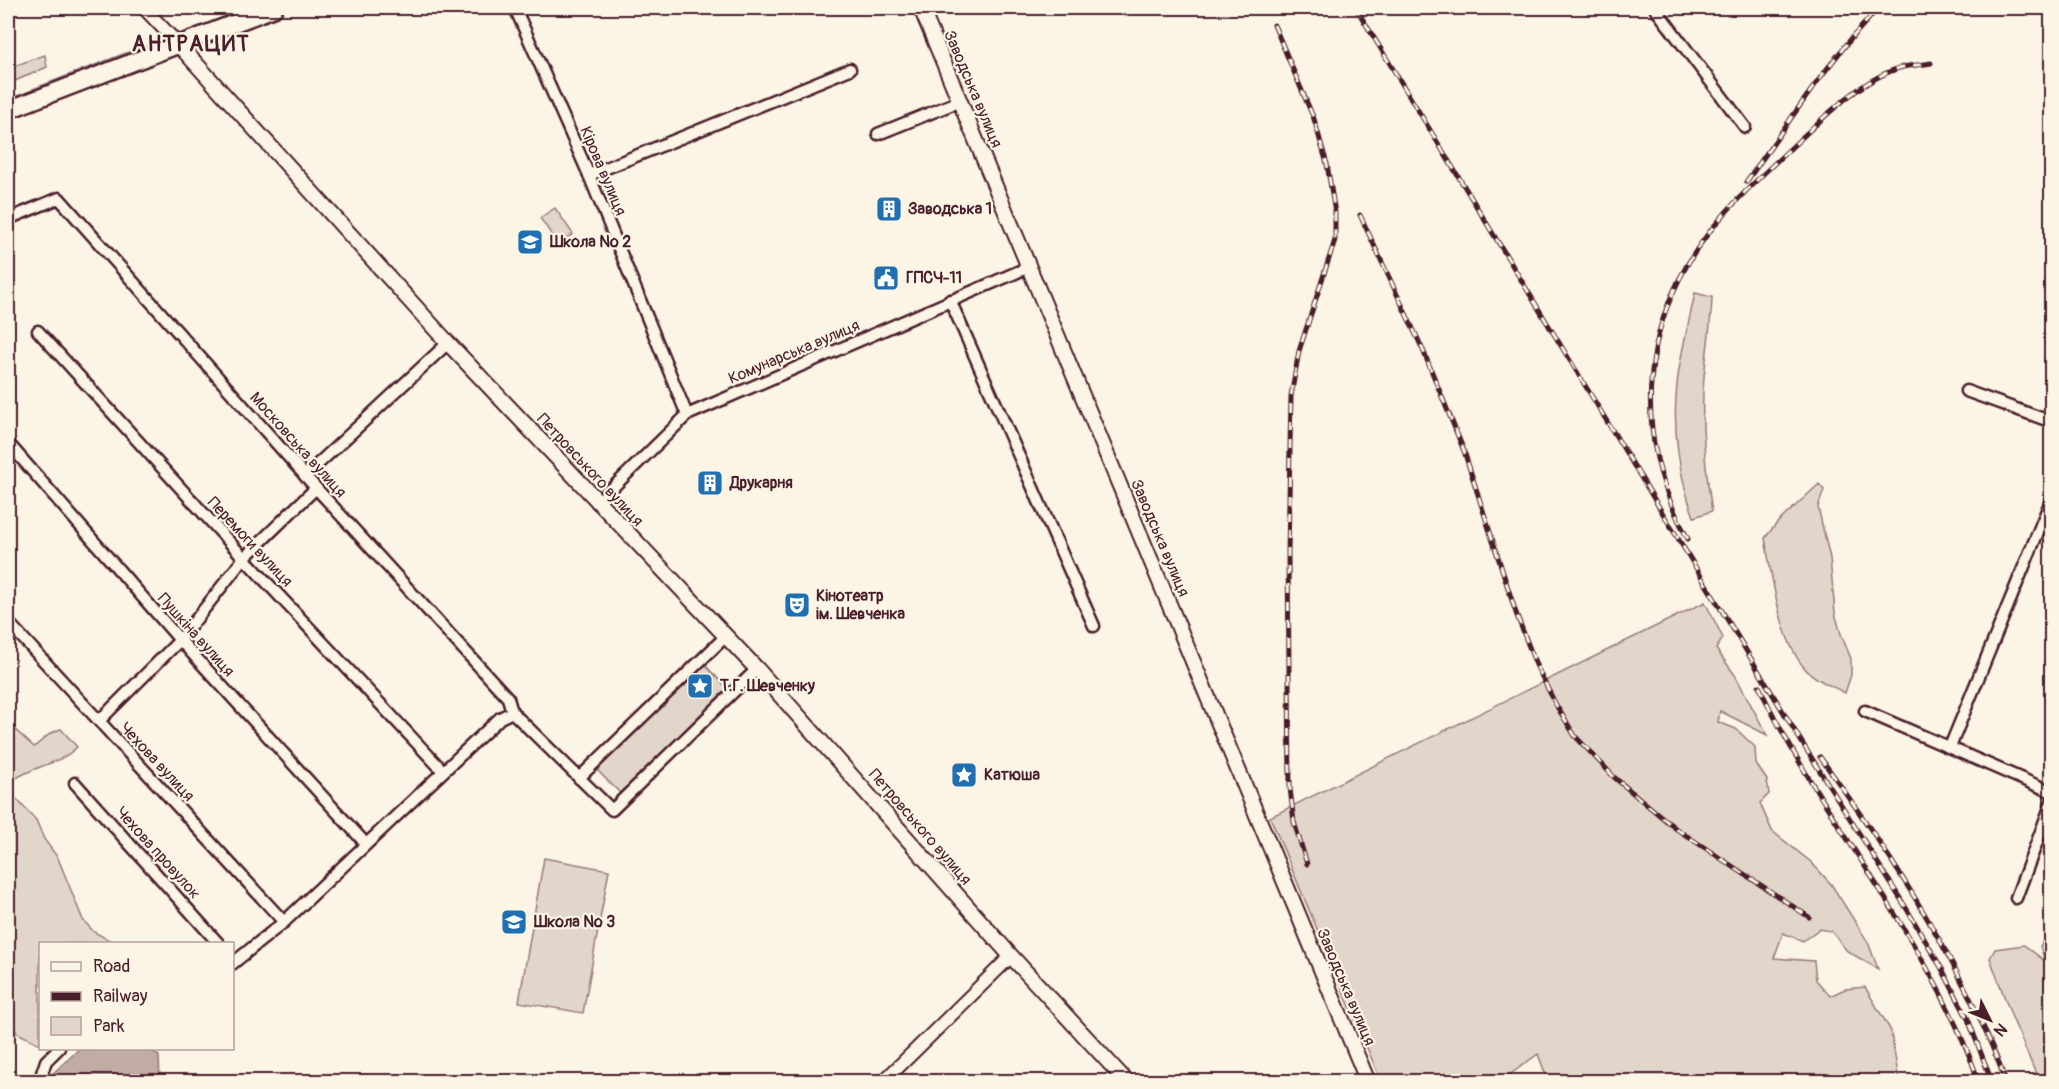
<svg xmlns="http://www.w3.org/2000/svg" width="2059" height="1089" font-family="Pangolin,sans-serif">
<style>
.green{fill:#e2d5ca;stroke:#967a7a;stroke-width:1.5}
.water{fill:#c0aca5;stroke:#917474;stroke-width:1.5}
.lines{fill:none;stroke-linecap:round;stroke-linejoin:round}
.minor-casing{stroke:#4a1f2b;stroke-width:15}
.tertiary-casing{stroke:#4a1f2b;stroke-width:16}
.secondary-casing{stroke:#4a1f2b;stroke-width:18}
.trunk-casing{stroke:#4a1f2b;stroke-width:21}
.minor{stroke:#fcf5e5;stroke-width:10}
.tertiary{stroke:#fcf5e5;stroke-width:12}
.secondary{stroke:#fcf5e5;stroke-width:14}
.trunk{stroke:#fcf5e5;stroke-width:16}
.rail-casing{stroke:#4a1f2b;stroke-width:5}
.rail{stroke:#fcf5e5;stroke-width:3;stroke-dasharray:9;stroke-linecap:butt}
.labels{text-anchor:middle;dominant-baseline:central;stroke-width:4.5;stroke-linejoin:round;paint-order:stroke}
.street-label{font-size:16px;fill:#4a1f2b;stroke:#fcf5e5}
.poi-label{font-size:16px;font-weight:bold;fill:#4a1f2b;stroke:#fcf5e5;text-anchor:start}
.district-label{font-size:22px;font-weight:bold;letter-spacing:1.5px;fill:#4a1f2b;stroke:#fcf5e5}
</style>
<rect width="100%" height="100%" fill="#fcf5e5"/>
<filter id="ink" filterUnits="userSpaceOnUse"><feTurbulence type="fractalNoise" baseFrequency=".0167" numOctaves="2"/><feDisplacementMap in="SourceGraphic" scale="12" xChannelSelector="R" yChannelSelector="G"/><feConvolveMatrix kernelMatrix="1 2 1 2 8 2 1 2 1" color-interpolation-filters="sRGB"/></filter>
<g filter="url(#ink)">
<g class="green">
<path d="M 144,46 L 146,50 L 35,93 L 33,89 Z"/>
<path d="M 45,55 L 47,67 L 8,84 L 8,68 Z"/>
<path d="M 555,208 L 573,234 L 558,244 L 540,218 Z"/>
<path d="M 1695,293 L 1712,297 C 1711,324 1707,350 1704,376 C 1700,421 1705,467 1712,511 L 1694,517 C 1679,476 1672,429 1677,385 C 1680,354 1689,323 1695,293 Z"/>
<path d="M 1819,484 L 1824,490 L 1818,507 L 1830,558 L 1835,613 L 1841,634 L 1851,659 L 1851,675 L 1845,693 C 1830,685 1813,679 1803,666 C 1780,639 1771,573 1765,538 L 1777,523 Z"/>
<path d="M 1705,602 L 1723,638 L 1716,649 L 1735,675 L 1767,735 L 1720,711 L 1718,722 L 1736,729 L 1755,747 L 1756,764 L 1767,780 L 1769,794 L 1760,803 L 1772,831 L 1811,862 L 1831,884 L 1868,942 L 1878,969 L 1847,951 L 1831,931 L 1819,929 L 1803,941 L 1783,933 L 1774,958 L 1814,961 L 1816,980 L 1830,996 L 1845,989 L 1865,987 L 1891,1031 L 1899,1081 L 1548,1081 L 1538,1054 L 1501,1081 L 1381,1081 L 1270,817 Z"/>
<path d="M 705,665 L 730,691 L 622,795 L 597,770 Z"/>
<path d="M 11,726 L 34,747 L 51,733 L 61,729 L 77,747 C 58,766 33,765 12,781 L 10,792 L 36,820 L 44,839 L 58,858 L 83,920 L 94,932 L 115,943 L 40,944 L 40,1044 L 17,1033 L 8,1015 L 8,728 Z"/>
<path d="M 544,858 L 609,870 L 583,1013 L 519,1002 Z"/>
<path d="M 2051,929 L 2051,1081 L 2039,1081 L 2011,1015 L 1990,958 L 1995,949 L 2024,945 L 2045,961 L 2040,946 Z"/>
</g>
<path class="water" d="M 79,1049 L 148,1049 L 159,1056 L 160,1081 L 51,1081 L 52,1074 Z"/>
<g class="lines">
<defs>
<g id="minor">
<path d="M 515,8 L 589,175 L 687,415"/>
<path d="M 1655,8 L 1745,127"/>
<path d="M 878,134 L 960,101"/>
<path d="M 589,175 L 850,69"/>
<path d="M 8,219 L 59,198 L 316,488 L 508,698 L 512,712"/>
<path d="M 950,300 L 1094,626"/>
<path d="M 38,331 L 244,558 L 443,771"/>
<path d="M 1966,391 L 2052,422"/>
<path d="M 8,443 L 180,640 L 366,844"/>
<path d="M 305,476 L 448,343"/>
<path d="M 597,503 L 687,415 L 1029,267"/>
<path d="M 8,622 L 284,922"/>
<path d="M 1865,711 L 2052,792"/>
<path d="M 99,721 L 180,640 L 244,558 L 316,488"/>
<path d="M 1950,747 L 2052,498"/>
<path d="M 579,778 L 726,636"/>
<path d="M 75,783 L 219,944"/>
<path d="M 2016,898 L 2052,802"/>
<path d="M 232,964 L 284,922 L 500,718 L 512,712 L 612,810 L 757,669"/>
<path d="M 39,1082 L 46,1061 L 59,1048"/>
</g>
<g id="tertiary">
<path d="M 144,8 L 179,45"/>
<path d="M 883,1082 L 1011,956"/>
</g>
<g id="secondary">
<path d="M 921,8 L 1368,1082"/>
<path d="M 179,45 L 448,343 L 757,669 L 1011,956 L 1127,1082"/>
</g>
<path id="trunk" d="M 8,110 L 274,8"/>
</defs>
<use href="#minor" class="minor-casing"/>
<use href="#tertiary" class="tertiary-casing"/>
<use href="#secondary" class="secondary-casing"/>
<use href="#trunk" class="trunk-casing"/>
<use href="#minor" class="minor"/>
<use href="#tertiary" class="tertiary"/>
<use href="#secondary" class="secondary"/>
<use href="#trunk" class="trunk"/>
<defs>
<g id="rail">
<path d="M 1356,8 L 1801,741 L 1905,906 L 1942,969 L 1968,1019 L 1992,1082"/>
<path d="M 1274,25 L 1314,119 L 1327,164 L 1335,213 L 1335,240 L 1299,351 L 1291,396 L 1288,553 L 1290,788 L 1294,822 L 1307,864"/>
<path d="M 1746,182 C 1789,123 1828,60 1879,8"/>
<path d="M 1360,215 L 1423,350 L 1464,451 L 1516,613 L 1536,665 L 1556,705 L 1575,736 L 1615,778 L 1675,828 L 1809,917"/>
<path d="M 1688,539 C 1632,437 1638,324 1710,231 C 1735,200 1764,173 1793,146 C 1823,118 1862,78 1903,67 C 1912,65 1922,65 1931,63"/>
<path d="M 1759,686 C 1823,823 1929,937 1979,1082"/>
<path d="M 1820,757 C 1893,858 1963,965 2006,1082"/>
</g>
</defs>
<use href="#rail" class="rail-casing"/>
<use href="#rail" class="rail"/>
</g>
</g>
<defs>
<symbol id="building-square" viewBox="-11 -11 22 22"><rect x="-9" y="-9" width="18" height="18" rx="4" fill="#1f6fb2" stroke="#fcf5e5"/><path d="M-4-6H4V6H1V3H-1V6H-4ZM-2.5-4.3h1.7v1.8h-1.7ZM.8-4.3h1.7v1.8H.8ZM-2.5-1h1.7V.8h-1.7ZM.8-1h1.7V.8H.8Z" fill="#fff"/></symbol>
<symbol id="school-square" viewBox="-11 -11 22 22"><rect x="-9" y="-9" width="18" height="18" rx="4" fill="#1f6fb2" stroke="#fcf5e5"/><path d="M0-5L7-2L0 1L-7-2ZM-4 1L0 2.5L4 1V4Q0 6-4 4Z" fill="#fff"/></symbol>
<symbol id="civic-square" viewBox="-11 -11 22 22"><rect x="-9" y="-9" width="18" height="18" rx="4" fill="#1f6fb2" stroke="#fcf5e5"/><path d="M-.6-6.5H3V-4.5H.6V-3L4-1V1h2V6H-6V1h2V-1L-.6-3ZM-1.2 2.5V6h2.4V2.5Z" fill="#fff"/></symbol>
<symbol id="theatre-square" viewBox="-11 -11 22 22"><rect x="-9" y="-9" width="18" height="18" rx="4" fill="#1f6fb2" stroke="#fcf5e5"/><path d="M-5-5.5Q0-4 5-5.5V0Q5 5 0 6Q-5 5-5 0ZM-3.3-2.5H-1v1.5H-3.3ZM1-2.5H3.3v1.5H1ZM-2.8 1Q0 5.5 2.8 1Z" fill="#fff"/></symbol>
<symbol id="sight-square" viewBox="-11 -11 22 22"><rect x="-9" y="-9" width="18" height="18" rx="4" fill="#1f6fb2" stroke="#fcf5e5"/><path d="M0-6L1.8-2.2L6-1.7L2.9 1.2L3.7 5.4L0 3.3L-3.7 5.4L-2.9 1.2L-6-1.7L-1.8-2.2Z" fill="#fff"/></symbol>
</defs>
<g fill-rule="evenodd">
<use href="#building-square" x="874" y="194" width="30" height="30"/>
<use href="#school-square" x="515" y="227" width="30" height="30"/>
<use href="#civic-square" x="871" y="263" width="30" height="30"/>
<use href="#building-square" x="695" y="468" width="30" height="30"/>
<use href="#theatre-square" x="782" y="590" width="30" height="30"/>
<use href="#sight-square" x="685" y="671" width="30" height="30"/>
<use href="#sight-square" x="949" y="760" width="30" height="30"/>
<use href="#school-square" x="499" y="907" width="30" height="30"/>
</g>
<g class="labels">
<g class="street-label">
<text transform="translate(973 89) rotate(67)">Заводська вулиця</text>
<text transform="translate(603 171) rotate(67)">Кірова вулиця</text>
<text transform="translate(794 352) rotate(-23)">Комунарська вулиця</text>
<text transform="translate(298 445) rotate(48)">Московська вулиця</text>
<text transform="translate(590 470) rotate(47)">Петровського вулиця</text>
<text transform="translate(1160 538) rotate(67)">Заводська вулиця</text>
<text transform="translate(250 542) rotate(47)">Перемоги вулиця</text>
<text transform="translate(196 635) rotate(48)">Пушкіна вулиця</text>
<text transform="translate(157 762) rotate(47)">Чехова вулиця</text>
<text transform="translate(920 827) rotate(49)">Петровського вулиця</text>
<text transform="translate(158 853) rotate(48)">Чехова провулок</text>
<text transform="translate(1346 987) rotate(67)">Заводська вулиця</text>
</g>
<g class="poi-label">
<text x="908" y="209">Заводська 1</text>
<text x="550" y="242">Школа № 2</text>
<text x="906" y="278">ГПСЧ-11</text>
<text x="730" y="483">Друкарня</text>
<text x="816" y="596">Кінотеатр<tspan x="816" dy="18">ім. Шевченка</tspan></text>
<text x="720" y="686">Т.Г. Шевченку</text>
<text x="984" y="775">Катюша</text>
<text x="534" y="922">Школа № 3</text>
</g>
<g class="district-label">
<text x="191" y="44">АНТРАЦИТ</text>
</g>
</g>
<rect width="2059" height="1089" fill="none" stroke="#fcf5e5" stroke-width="30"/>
<rect x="15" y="15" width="2029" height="1059" fill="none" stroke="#4a1f2b" stroke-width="2" filter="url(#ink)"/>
<rect x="39" y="942" width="195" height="108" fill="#fcf5e5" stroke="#b59f9b" stroke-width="1.5"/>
<rect x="51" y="962" width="30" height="9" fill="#fcf5e5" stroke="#b59f9b" stroke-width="1.5"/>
<text x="93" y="972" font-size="18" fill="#4a1f2b">Road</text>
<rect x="51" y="992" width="30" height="9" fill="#4a1f2b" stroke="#b59f9b" stroke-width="1.5"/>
<text x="93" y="1002" font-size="18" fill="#4a1f2b">Railway</text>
<rect x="51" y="1017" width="30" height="18" fill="#e2d5ca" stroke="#b59f9b" stroke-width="1.5"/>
<text x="93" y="1032" font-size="18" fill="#4a1f2b">Park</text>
<g transform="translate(1990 1020) rotate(133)" stroke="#fcf5e5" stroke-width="4.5" paint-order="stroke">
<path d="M0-4.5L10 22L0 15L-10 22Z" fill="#4a1f2b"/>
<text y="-9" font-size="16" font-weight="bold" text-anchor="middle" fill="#4a1f2b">N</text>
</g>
</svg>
